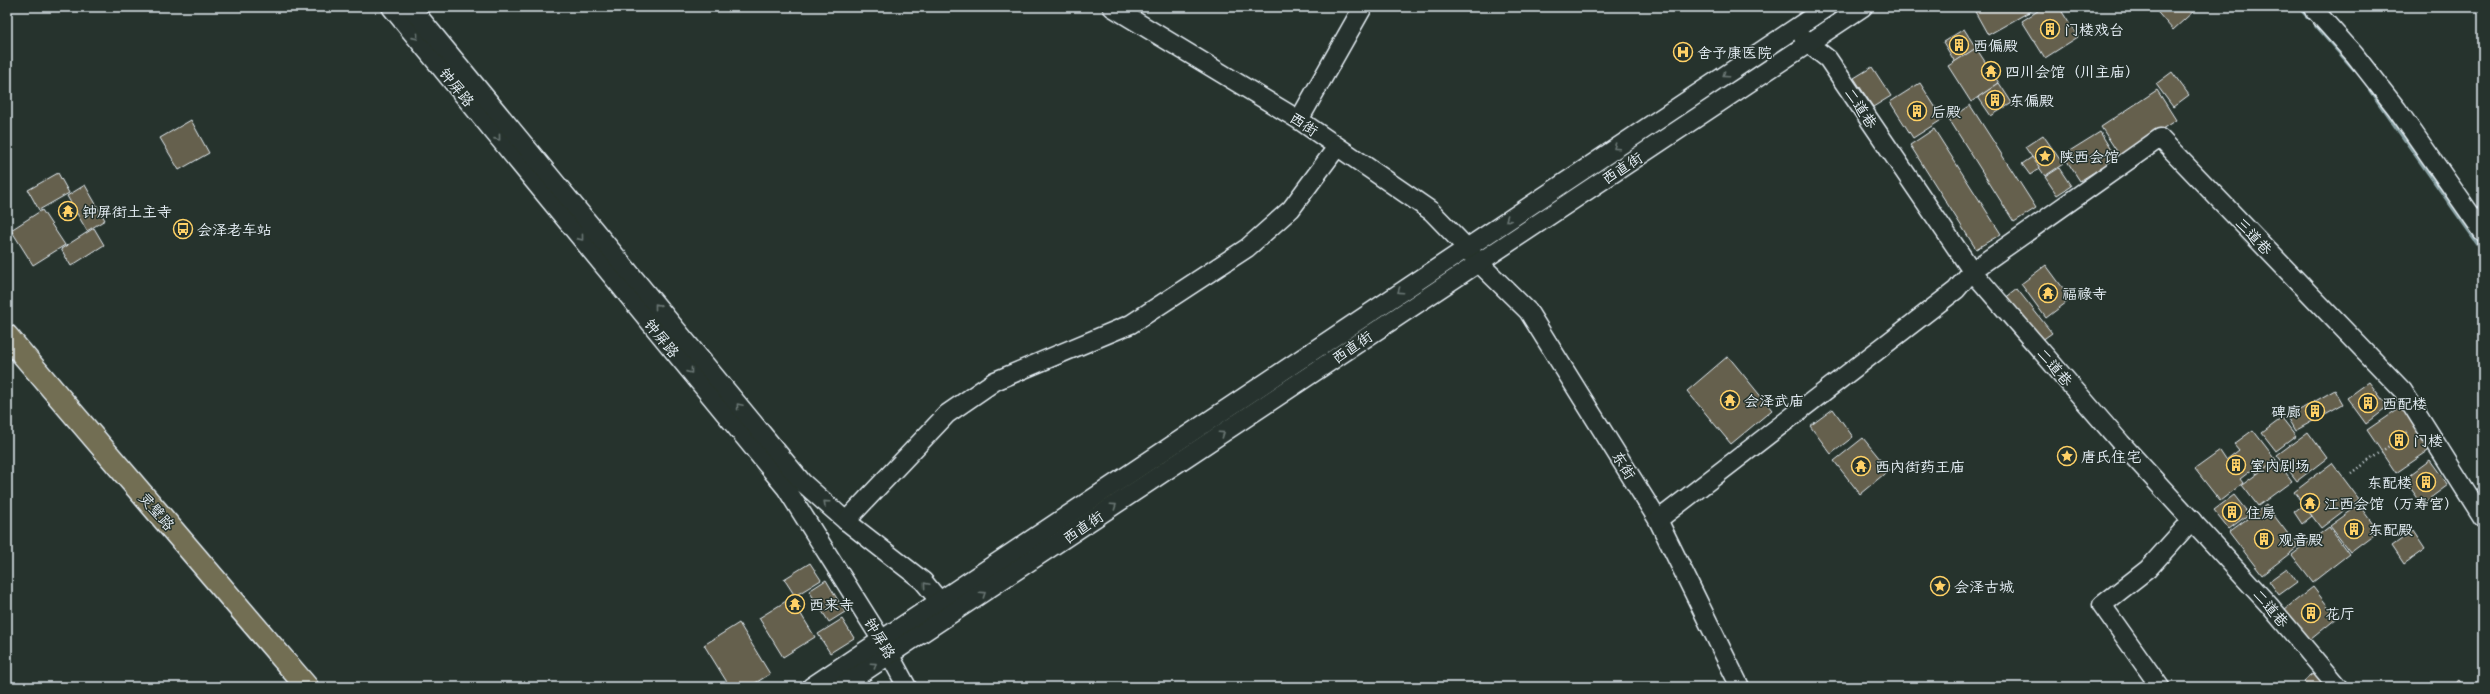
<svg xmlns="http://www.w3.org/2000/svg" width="2490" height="694" font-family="'Patrick Hand','LXGW WenKai TC',sans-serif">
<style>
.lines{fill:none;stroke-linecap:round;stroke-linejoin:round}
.stream{stroke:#87a0a3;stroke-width:5.5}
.building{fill:#65614e;stroke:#e8f1f8}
.minor-casing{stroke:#e8f1f8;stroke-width:21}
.major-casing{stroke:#e8f1f8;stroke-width:25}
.path{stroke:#e8f1f8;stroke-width:2.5;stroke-dasharray:1 3;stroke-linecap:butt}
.minor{stroke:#26332d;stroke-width:18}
.major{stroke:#726e52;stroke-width:22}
.oneway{stroke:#6a7674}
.labels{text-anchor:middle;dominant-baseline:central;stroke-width:3;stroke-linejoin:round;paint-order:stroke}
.poi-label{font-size:15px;fill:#e8f1f8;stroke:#26332d;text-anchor:start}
.street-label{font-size:15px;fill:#e8f1f8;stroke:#26332d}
</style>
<rect width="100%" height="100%" fill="#26332d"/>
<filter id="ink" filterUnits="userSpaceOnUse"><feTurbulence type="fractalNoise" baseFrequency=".025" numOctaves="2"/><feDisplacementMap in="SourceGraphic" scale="8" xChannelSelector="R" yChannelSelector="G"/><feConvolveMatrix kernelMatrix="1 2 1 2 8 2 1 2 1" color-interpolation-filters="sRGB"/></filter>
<g filter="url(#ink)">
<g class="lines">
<g class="stream">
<path d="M 2300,7 L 2309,17"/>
<path d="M 2317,26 L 2355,69"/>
<path d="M 2371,90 L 2483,249"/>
</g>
</g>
<g class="building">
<path d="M 1975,7 L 2038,7 L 1988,35 L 1973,8 Z"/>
<path d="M 2044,7 L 2059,7 L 2078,37 L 2045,58 L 2022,21 Z"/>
<path d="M 2153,7 L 2195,7 L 2196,9 L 2173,30 Z"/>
<path d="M 1964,29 L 1976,48 L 1955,62 L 1943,42 Z"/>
<path d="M 1976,48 L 1999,83 L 1971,102 L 1948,66 Z"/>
<path d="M 1872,67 L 1891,96 L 1873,107 L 1854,78 Z"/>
<path d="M 2172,72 L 2189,95 L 2173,107 L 2156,84 Z"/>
<path d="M 1920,83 L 1943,119 L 1913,138 L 1890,102 Z"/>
<path d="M 1999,83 L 2012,103 L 1991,116 L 1978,97 Z"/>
<path d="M 2157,90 L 2176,120 L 2120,156 L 2101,127 Z"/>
<path d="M 1970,105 L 2036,208 L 2014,222 L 1949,119 Z"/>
<path d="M 191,120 L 209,153 L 179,170 L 160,138 Z"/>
<path d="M 1934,129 L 2001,234 L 1976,249 L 1910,145 Z"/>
<path d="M 2100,132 L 2116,158 L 2080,181 L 2063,155 Z"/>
<path d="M 2043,135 L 2063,164 L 2045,176 L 2025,147 Z"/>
<path d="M 2032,157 L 2040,168 L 2030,175 L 2022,164 Z"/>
<path d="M 2059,168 L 2071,186 L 2057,195 L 2045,177 Z"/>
<path d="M 58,173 L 69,193 L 39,210 L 28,190 Z"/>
<path d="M 85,185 L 105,220 L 87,231 L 67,196 Z"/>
<path d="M 42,210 L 65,245 L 33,265 L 11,230 Z"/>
<path d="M 94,228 L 104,245 L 71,266 L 61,249 Z"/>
<path d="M 2046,265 L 2071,299 L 2046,318 L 2021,284 Z"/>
<path d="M 2017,289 L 2052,333 L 2038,343 L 2004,299 Z"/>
<path d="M 1728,356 L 1772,410 L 1731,444 L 1687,391 Z"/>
<path d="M 2369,382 L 2388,407 L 2366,424 L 2347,398 Z"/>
<path d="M 2335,390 L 2343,404 L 2295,431 L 2287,417 Z"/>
<path d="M 2402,406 L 2431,449 L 2396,473 L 2367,430 Z"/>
<path d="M 1833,409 L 1853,437 L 1831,454 L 1810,426 Z"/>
<path d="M 2282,418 L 2296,436 L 2276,451 L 2262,433 Z"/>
<path d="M 2253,430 L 2276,460 L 2257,474 L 2253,469 L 2240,479 L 2243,483 L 2220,501 L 2195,469 L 2220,451 L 2226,460 L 2239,450 L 2234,444 Z"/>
<path d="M 2308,432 L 2327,458 L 2297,481 L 2277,455 Z"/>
<path d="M 1863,438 L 1889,470 L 1860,494 L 1834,461 Z"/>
<path d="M 2276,460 L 2292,481 L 2258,506 L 2242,485 Z"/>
<path d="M 2430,460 L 2448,485 L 2422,504 L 2404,479 Z"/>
<path d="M 2332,463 L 2359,499 L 2321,528 L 2294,492 Z"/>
<path d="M 2234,495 L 2249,514 L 2229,529 L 2214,510 Z"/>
<path d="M 2266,505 L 2298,547 L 2262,575 L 2229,532 Z"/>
<path d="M 2303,505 L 2312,516 L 2302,524 L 2294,512 Z"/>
<path d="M 2359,505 L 2378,531 L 2350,552 L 2330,526 Z"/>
<path d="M 2329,527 L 2349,554 L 2313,582 L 2292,555 Z"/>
<path d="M 2413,531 L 2425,549 L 2404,564 L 2392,546 Z"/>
<path d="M 810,563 L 821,580 L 795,596 L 784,579 Z"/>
<path d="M 2287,568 L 2297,582 L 2279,595 L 2269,581 Z"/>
<path d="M 826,580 L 845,612 L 829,622 L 809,591 Z"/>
<path d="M 2313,587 L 2337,618 L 2310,640 L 2285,609 Z"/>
<path d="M 791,598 L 815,637 L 783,657 L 759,618 Z"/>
<path d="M 842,619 L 854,638 L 830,653 L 818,634 Z"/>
<path d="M 739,623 L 770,674 L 749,687 L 730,687 L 704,645 Z"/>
<path d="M 2317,670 L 2330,687 L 2308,687 L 2304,681 Z"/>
<path d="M 2459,680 L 2464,687 L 2450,687 Z"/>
</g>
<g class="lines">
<defs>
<g id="minor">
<path d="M 391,7 L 786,488 L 881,639 L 907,687"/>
<path d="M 411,7 L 802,482 L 846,521 L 923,581 L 947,610"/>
<path d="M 1112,7 L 1299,120 L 1431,211 L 1466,247 L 1479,263 L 1528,311 L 1658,520 L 1740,687"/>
<path d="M 2312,7 L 2354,54 L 2397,109 L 2483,232"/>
<path d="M 1803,37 L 1809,44 L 1828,59 L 1972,271 L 2121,443 L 2269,605 L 2338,687"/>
<path d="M 1299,120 L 1363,7"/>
<path d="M 1658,520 L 1956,290 L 1972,271 L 2160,138 L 2403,391 L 2483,518"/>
<path d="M 846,521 L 947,414 L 995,381 L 1131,324 L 1247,248 L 1291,209 L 1337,147"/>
<path d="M 811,687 L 1827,7"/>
<path d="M 841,687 L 1863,7"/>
<path d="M 2160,687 L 2102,605 L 2148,569 L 2192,520"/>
</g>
<path id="major" d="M 7,336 L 307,687"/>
</defs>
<use href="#minor" class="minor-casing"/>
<use href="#major" class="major-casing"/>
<g class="path">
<path d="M 2352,473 L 2408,432"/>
<path d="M 2479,687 L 2483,684"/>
</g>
<use href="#minor" class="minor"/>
<use href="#major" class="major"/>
</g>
<defs><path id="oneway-chevron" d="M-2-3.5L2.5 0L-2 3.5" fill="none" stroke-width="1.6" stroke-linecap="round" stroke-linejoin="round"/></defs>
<g class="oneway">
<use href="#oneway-chevron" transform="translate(416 37) rotate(51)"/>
<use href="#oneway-chevron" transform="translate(1725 75) rotate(146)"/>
<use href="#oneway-chevron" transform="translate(498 138) rotate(51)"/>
<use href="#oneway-chevron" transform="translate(1616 147) rotate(146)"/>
<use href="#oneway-chevron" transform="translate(1508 219) rotate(146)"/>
<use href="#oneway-chevron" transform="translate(581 238) rotate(51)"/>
<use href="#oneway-chevron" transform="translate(1400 291) rotate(146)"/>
<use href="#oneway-chevron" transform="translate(657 306) rotate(-129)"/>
<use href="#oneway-chevron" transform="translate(690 371) rotate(51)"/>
<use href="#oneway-chevron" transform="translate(739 406) rotate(-130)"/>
<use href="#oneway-chevron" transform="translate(1222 434) rotate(-34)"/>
<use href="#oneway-chevron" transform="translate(826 503) rotate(-138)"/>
<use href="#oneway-chevron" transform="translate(1114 506) rotate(-34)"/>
<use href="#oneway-chevron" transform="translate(926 585) rotate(-131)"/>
<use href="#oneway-chevron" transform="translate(983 594) rotate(-34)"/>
<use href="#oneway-chevron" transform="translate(874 665) rotate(-34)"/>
</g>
</g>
<defs>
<symbol id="building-ring" viewBox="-11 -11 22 22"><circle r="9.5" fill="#26332d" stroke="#ffd166" stroke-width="1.5"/><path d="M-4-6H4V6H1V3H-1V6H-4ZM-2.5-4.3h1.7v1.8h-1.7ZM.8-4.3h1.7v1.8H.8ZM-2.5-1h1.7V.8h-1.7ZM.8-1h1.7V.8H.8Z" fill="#ffd166"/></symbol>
<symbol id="hospital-ring" viewBox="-11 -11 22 22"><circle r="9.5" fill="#26332d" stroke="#ffd166" stroke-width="1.5"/><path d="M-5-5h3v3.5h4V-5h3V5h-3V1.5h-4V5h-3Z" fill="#ffd166"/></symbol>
<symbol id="temple-ring" viewBox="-11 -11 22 22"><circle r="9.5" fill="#26332d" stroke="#ffd166" stroke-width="1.5"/><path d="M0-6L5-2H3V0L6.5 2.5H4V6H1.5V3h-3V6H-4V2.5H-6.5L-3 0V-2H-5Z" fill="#ffd166"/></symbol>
<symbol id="sight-ring" viewBox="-11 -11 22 22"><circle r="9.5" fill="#26332d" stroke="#ffd166" stroke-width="1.5"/><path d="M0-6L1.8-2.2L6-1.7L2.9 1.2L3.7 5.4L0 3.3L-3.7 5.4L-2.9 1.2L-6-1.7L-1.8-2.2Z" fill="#ffd166"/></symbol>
<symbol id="bus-ring" viewBox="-11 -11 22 22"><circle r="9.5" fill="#26332d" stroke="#ffd166" stroke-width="1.5"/><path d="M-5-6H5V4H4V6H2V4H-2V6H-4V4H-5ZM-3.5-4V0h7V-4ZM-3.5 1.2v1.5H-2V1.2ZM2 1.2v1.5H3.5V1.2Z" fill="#ffd166"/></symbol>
</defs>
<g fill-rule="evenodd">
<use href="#building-ring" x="2039" y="18" width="22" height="22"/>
<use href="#building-ring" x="1948" y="34" width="22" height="22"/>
<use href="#hospital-ring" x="1672" y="41" width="22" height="22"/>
<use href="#temple-ring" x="1980" y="60" width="22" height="22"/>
<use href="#building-ring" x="1984" y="89" width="22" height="22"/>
<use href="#building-ring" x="1906" y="100" width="22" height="22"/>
<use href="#sight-ring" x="2034" y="145" width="22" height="22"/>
<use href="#temple-ring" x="57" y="200" width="22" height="22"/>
<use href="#bus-ring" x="172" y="218" width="22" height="22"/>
<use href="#temple-ring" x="2037" y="282" width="22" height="22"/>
<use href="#temple-ring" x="1719" y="389" width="22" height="22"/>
<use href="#building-ring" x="2357" y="392" width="22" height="22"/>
<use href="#building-ring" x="2304" y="400" width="22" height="22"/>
<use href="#building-ring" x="2388" y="429" width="22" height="22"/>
<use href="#sight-ring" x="2056" y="445" width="22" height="22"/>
<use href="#building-ring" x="2225" y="454" width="22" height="22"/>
<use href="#temple-ring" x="1850" y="455" width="22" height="22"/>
<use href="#building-ring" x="2415" y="471" width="22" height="22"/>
<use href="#temple-ring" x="2299" y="492" width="22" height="22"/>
<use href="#building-ring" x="2221" y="501" width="22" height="22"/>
<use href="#building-ring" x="2343" y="518" width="22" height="22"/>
<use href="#building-ring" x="2253" y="528" width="22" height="22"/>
<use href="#sight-ring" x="1929" y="575" width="22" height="22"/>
<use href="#temple-ring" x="784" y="593" width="22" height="22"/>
<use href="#building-ring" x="2300" y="602" width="22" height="22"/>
</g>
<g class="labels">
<g class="poi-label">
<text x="2064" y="29">门楼戏台</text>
<text x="1973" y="45">西偏殿</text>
<text x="1697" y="52">舍予康医院</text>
<text x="2005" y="71">四川会馆（川主庙）</text>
<text x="2009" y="100">东偏殿</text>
<text x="1931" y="111">后殿</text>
<text x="2059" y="156">陕西会馆</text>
<text x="82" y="211">钟屏街土主寺</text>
<text x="197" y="229">会泽老车站</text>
<text x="2062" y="293">福禄寺</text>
<text x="1744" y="400">会泽武庙</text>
<text x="2382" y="403">西配楼</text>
<text x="2301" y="411" text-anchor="end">碑廊</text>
<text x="2413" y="440">门楼</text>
<text x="2081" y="456">唐氏住宅</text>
<text x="2250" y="465">室内剧场</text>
<text x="1875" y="466">西内街药王庙</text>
<text x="2412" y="482" text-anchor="end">东配楼</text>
<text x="2324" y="503">江西会馆（万寿宫）</text>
<text x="2246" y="512">住房</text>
<text x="2368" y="529">东配殿</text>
<text x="2278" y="539">观音殿</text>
<text x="1954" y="586">会泽古城</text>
<text x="809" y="604">西来寺</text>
<text x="2325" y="613">花厅</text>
</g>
<g class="street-label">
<text transform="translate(457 87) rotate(51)">钟屏路</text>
<text transform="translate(1861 108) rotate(56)">二道巷</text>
<text transform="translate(1304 124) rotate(34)">西街</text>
<text transform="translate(1622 168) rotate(-33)">西直街</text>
<text transform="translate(2254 236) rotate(46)">三道巷</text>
<text transform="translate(662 338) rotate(51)">钟屏路</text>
<text transform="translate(1352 347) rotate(-34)">西直街</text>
<text transform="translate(2055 367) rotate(49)">二道巷</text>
<text transform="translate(1624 465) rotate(58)">东街</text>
<text transform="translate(157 511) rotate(49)">灵璧路</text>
<text transform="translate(1083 527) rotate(-34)">西直街</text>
<text transform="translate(2271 608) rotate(49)">二道巷</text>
<text transform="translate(880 638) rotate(59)">钟屏路</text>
</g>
</g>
<rect width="2490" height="694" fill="none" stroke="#26332d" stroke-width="24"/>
<rect x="12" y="12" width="2466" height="670" fill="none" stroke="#e8f1f8" stroke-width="1.5" filter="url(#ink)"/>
</svg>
